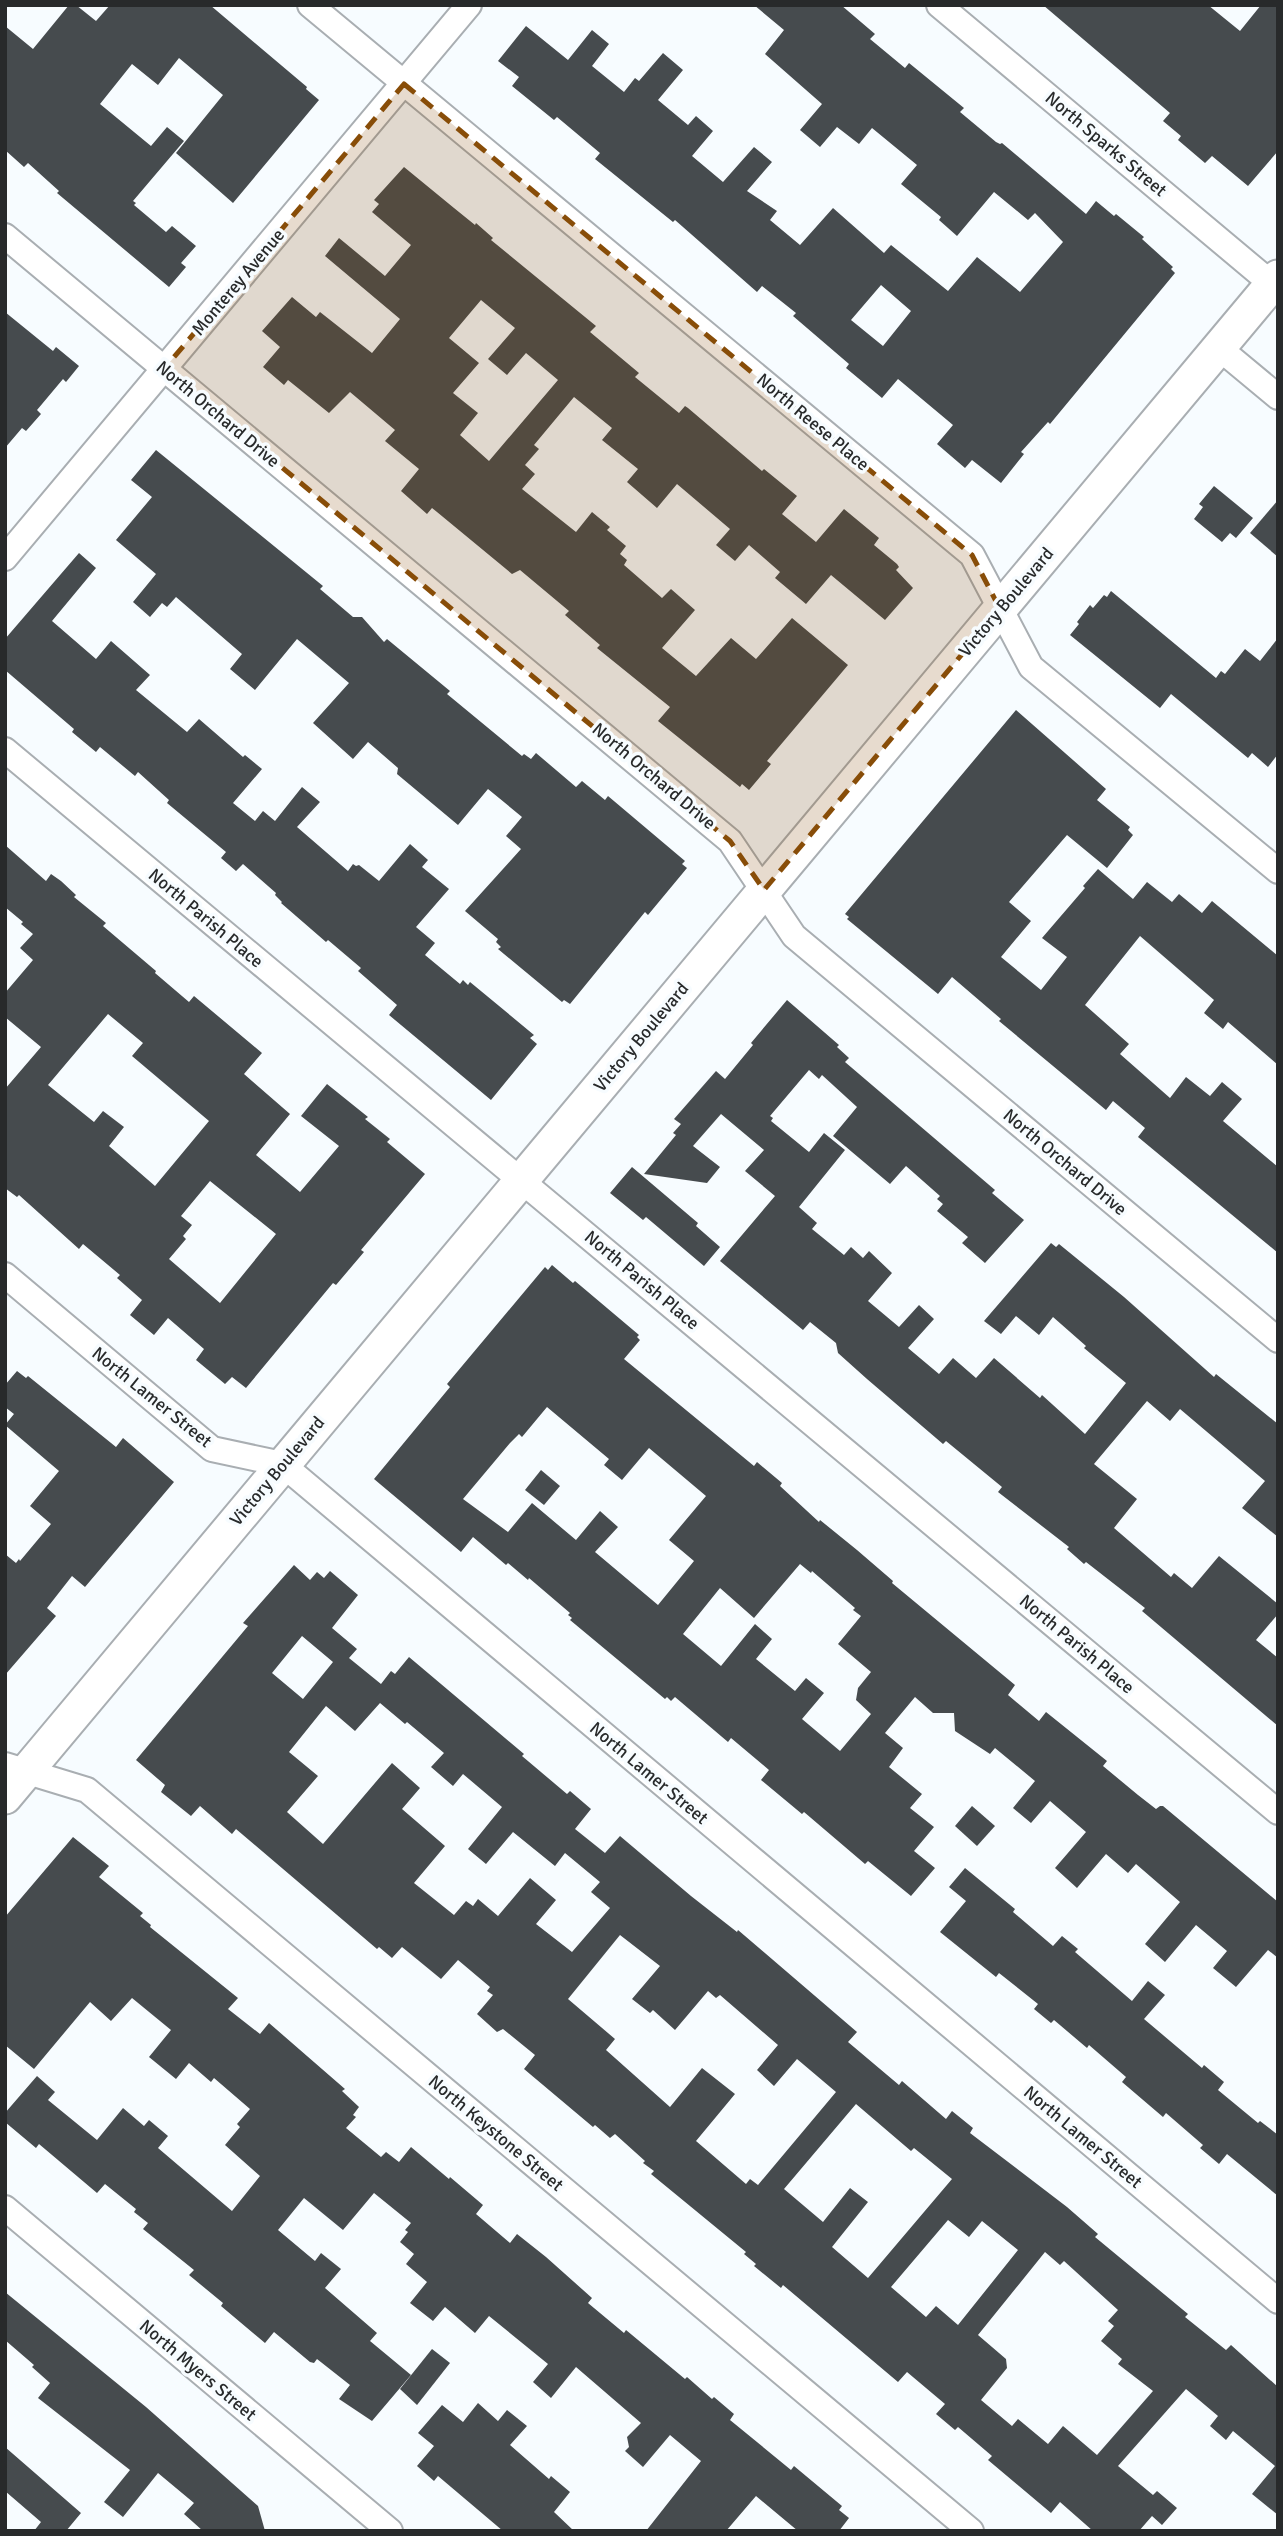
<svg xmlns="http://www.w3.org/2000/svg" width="1283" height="2536" font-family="Signika,sans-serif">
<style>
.building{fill:#464b4e;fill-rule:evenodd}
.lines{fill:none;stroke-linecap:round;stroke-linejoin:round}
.minor-casing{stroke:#a9aeb2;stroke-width:28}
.secondary-casing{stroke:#a9aeb2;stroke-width:37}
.minor{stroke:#fff;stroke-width:24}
.secondary{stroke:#fff;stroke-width:33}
.marked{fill:#884d08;fill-opacity:0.2;stroke:#884d08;stroke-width:5;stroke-dasharray:14 9;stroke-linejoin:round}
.labels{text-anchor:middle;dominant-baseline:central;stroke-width:7;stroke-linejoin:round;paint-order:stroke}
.street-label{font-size:18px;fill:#282a2b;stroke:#f7fcff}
</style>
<rect width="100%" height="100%" fill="#f7fcff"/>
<g class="building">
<path d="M 69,5 L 76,5 L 96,21 L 110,5 L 210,5 L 307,87 L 306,89 L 319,100 L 233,203 L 176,153 L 223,95 L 179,58 L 158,85 L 132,64 L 100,104 L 151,146 L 167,127 L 184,141 L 133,201 L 136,203 L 134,205 L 166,232 L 172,226 L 196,246 L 181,263 L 186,267 L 169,287 L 57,193 L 59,191 L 28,163 L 24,167 L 5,150 L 5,26 L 33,49 Z"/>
<path d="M 754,5 L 841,5 L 875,34 L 870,39 L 905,68 L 909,63 L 964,108 L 960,112 L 996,142 L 1000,144 L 1002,143 L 1086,214 L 1096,201 L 1114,216 L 1116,214 L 1144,237 L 1142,239 L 1173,267 L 1171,269 L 1175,273 L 1050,424 L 1048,422 L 1021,452 L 1024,454 L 1001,483 L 972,460 L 965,468 L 937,444 L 953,425 L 898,379 L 882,398 L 846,368 L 849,364 L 793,316 L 796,313 L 762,286 L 757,292 L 675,220 L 673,222 L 595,159 L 600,153 L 557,117 L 554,120 L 512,86 L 519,77 L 498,61 L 526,26 L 568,60 L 592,30 L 609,44 L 592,66 L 624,92 L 635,78 L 639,81 L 663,53 L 683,70 L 658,100 L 688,125 L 696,116 L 713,131 L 692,156 L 723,182 L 754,147 L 772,162 L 747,191 L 777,211 L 770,220 L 800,245 L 833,208 L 884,253 L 891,245 L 948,291 L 977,257 L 1020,292 L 1063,242 L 1035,213 L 1028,220 L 994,192 L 957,236 L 939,220 L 941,217 L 901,184 L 917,165 L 872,128 L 859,144 L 837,127 L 820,147 L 800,130 L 822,104 L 765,54 L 784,30 ZM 881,285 L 911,311 L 883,346 L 851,320 Z"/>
<path d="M 1043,5 L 1208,5 L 1240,31 L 1261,5 L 1278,5 L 1278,151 L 1248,186 L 1212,156 L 1205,163 L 1178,140 L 1181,136 L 1163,121 L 1170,113 Z"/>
<path d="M 404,167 L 454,208 L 475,225 L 476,223 L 493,238 L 491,240 L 596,326 L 590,332 L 639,373 L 635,377 L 679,413 L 685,406 L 688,408 L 762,471 L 764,469 L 797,496 L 782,514 L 816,542 L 844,509 L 879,538 L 874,545 L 897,564 L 899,567 L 896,570 L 913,588 L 885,620 L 831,575 L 806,604 L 775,578 L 780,572 L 749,545 L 735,561 L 716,545 L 730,529 L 677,484 L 657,508 L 627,482 L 638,469 L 602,440 L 612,428 L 574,397 L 534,445 L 539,449 L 525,465 L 535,474 L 522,489 L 576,532 L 592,512 L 610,527 L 607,530 L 626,546 L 620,554 L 627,560 L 624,565 L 662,598 L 671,589 L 695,610 L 662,648 L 696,676 L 731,638 L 756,659 L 792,618 L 848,665 L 767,761 L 771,764 L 749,790 L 742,784 L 740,787 L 658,721 L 670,707 L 597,648 L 600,645 L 565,615 L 569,611 L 520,570 L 512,574 L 437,512 L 432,508 L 427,514 L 401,491 L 419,469 L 385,441 L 395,430 L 350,392 L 329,413 L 288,380 L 284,385 L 263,367 L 280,347 L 262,331 L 292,297 L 316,317 L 320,312 L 372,353 L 400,319 L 325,256 L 339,238 L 385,276 L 411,245 L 372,212 L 379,204 L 374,200 ZM 481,300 L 515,328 L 488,359 L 507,375 L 526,353 L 558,380 L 489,461 L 460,435 L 478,413 L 453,393 L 479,363 L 449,338 Z"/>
<path d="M 5,312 L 53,351 L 56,347 L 79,366 L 66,382 L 63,379 L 37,410 L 41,414 L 26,431 L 22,428 L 5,448 Z"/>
<path d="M 156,450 L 323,586 L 320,589 L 353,617 L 362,617 L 384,642 L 387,639 L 450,691 L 447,694 L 522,756 L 524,754 L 531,759 L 536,753 L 576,787 L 582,781 L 605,800 L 608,796 L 685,861 L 682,864 L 687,868 L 648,915 L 645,912 L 570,1004 L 564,1000 L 562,1002 L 498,949 L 501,947 L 496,942 L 498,939 L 465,911 L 521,849 L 506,836 L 522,817 L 488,789 L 458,825 L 397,774 L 398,768 L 368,742 L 353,759 L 313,723 L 349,683 L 297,639 L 255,690 L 230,669 L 242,654 L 176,597 L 167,607 L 162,603 L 150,617 L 133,602 L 156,574 L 116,540 L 152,497 L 131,480 Z"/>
<path d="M 1214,486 L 1253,518 L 1236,538 L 1230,533 L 1222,542 L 1194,519 L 1203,507 L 1199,504 Z"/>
<path d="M 1278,500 L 1278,557 L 1250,533 Z"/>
<path d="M 79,553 L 96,568 L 52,621 L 96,659 L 111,641 L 150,675 L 136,690 L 187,732 L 199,719 L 243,757 L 245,755 L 262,769 L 233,803 L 255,821 L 263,811 L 275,821 L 302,787 L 320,802 L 297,827 L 348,871 L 353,864 L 356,866 L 359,865 L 379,881 L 410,844 L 428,860 L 422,867 L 449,889 L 416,927 L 435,943 L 425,955 L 460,984 L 463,980 L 468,985 L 470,982 L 534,1035 L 530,1038 L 537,1044 L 491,1100 L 389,1015 L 397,1005 L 358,971 L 361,968 L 328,940 L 326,942 L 281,903 L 282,902 L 275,895 L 276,893 L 243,864 L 236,871 L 221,858 L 226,852 L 167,803 L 169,800 L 138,772 L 135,776 L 100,747 L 96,752 L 72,732 L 74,729 L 5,670 L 5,639 Z"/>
<path d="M 1111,591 L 1216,678 L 1221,671 L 1225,674 L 1245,649 L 1260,661 L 1278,638 L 1278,754 L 1268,767 L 1252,753 L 1248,758 L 1171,694 L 1160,708 L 1070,635 L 1079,624 L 1077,622 L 1090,605 L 1093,608 L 1104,595 L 1107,597 Z"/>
<path d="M 1016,710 L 1106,789 L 1097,800 L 1130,827 L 1128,830 L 1133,835 L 1107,868 L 1067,835 L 1009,902 L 1031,921 L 1001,957 L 1041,990 L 1067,957 L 1042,938 L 1085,888 L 1083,886 L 1098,869 L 1133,899 L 1147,882 L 1172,902 L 1179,894 L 1202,913 L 1212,901 L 1278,956 L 1278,1065 L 1228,1022 L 1223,1029 L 1204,1013 L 1214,1000 L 1140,936 L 1085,1005 L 1129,1044 L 1120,1054 L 1170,1098 L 1186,1077 L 1210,1096 L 1222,1082 L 1242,1099 L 1223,1121 L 1278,1167 L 1278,1253 L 1138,1137 L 1145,1128 L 1113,1101 L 1106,1110 L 999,1021 L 1001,1019 L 952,977 L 938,994 L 847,919 L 849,917 L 845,914 Z"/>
<path d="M 5,845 L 46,881 L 51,874 L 61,881 L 76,895 L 74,897 L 106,923 L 103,926 L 156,971 L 155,973 L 189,1002 L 194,996 L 262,1053 L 244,1074 L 290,1114 L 256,1155 L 300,1192 L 339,1146 L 301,1116 L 327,1084 L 368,1117 L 365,1119 L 390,1139 L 387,1142 L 425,1174 L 361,1250 L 364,1252 L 336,1285 L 333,1283 L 246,1388 L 232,1377 L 225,1384 L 196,1360 L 204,1349 L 168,1318 L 154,1335 L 130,1315 L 142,1300 L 117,1278 L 120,1275 L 83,1244 L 79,1249 L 19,1195 L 17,1197 L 5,1188 L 5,1089 L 41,1047 L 5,1017 L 5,993 L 33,960 L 20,948 L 33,934 L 21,924 L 23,922 L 5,907 ZM 108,1014 L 143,1043 L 132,1056 L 209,1121 L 155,1186 L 109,1146 L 124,1127 L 103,1111 L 94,1122 L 48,1085 ZM 210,1181 L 276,1234 L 220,1303 L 169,1259 L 186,1239 L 183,1236 L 192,1225 L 181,1216 Z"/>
<path d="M 787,1000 L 839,1045 L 837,1047 L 849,1058 L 845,1062 L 995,1190 L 992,1193 L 1024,1220 L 985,1263 L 962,1243 L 968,1237 L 937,1211 L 943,1204 L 937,1199 L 940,1196 L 906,1166 L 890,1184 L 833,1136 L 857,1107 L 822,1075 L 819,1079 L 809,1070 L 770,1116 L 773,1118 L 771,1121 L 809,1152 L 824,1133 L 845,1150 L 799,1207 L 817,1223 L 812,1229 L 844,1255 L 851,1247 L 863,1258 L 869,1251 L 892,1273 L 868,1301 L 899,1327 L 919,1305 L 934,1319 L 908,1348 L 939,1374 L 953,1358 L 976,1378 L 994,1358 L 1040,1398 L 1042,1395 L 1085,1434 L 1126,1383 L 1084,1348 L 1086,1346 L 1053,1317 L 1039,1335 L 1016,1316 L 1001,1334 L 984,1321 L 1051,1243 L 1056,1247 L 1059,1244 L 1124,1297 L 1214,1377 L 1216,1374 L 1278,1424 L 1278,1537 L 1242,1508 L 1265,1481 L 1180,1409 L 1170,1421 L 1147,1401 L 1094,1464 L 1137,1499 L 1114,1528 L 1171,1577 L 1174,1573 L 1192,1588 L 1219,1556 L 1278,1604 L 1278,1614 L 1256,1640 L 1278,1658 L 1278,1726 L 1142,1611 L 1145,1608 L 1086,1562 L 1084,1564 L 1067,1549 L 1069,1547 L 998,1492 L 1002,1487 L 946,1441 L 943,1444 L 867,1379 L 838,1353 L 836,1343 L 810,1322 L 803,1330 L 720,1261 L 775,1196 L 745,1171 L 764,1150 L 721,1114 L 693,1146 L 720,1167 L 707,1183 L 644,1174 L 676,1135 L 673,1133 L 681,1124 L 674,1119 L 716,1071 L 725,1079 L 753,1045 L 751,1043 Z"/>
<path d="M 632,1167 L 698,1223 L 696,1226 L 720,1247 L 704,1266 L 646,1217 L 643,1220 L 610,1193 Z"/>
<path d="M 552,1265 L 573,1283 L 575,1281 L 639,1335 L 637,1337 L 640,1340 L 624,1359 L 754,1466 L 757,1462 L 782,1483 L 780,1486 L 819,1522 L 820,1520 L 857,1550 L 893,1581 L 892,1583 L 1015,1685 L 1008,1695 L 1039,1721 L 1046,1712 L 1107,1761 L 1103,1766 L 1138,1795 L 1156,1809 L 1160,1806 L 1163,1806 L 1278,1902 L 1278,1958 L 1268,1950 L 1236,1987 L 1213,1968 L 1227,1951 L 1196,1925 L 1165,1962 L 1145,1944 L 1180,1902 L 1136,1864 L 1128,1873 L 1106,1854 L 1077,1888 L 1055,1868 L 1086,1832 L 1050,1801 L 1031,1823 L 1013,1808 L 1035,1781 L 995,1748 L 990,1754 L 955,1731 L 954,1713 L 933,1713 L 915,1697 L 885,1733 L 903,1748 L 889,1767 L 922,1794 L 910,1808 L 934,1827 L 914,1851 L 935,1868 L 911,1896 L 868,1861 L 865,1864 L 804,1812 L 802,1814 L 761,1780 L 769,1770 L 731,1738 L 728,1742 L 675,1697 L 671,1701 L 667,1697 L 665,1699 L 570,1620 L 572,1618 L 568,1615 L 570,1613 L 529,1578 L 528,1580 L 508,1563 L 506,1565 L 473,1537 L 461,1552 L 374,1479 L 450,1387 L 447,1384 L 545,1267 L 548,1270 ZM 547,1407 L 609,1459 L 604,1465 L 622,1480 L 649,1448 L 706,1496 L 669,1540 L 694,1561 L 658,1605 L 595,1552 L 618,1527 L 600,1511 L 576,1540 L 532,1503 L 508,1532 L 463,1499 L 510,1443 L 519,1434 L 522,1437 ZM 800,1564 L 811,1573 L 812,1571 L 855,1608 L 853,1610 L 861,1616 L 838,1644 L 871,1672 L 858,1688 L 856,1700 L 871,1714 L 840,1751 L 802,1719 L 824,1693 L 806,1678 L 795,1691 L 756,1659 L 772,1639 L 755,1624 L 721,1666 L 683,1634 L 720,1588 L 754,1618 Z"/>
<path d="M 17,1371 L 26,1378 L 28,1376 L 116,1447 L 123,1438 L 174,1482 L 85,1587 L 72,1576 L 47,1608 L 56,1616 L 5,1675 L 5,1554 L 16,1563 L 19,1559 L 20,1561 L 51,1524 L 30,1506 L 59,1471 L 5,1425 L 14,1414 L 5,1407 L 5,1385 Z"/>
<path d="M 541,1470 L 560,1486 L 544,1505 L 525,1490 Z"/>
<path d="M 294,1565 L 310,1580 L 317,1572 L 324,1578 L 330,1571 L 358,1595 L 332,1628 L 357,1649 L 349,1658 L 381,1684 L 391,1671 L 395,1674 L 409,1657 L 524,1754 L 522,1756 L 567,1794 L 570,1791 L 591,1809 L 575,1829 L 605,1853 L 620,1836 L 691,1896 L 737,1932 L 738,1930 L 857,2032 L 848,2042 L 899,2085 L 902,2081 L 946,2119 L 952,2111 L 973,2128 L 970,2133 L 1067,2207 L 1098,2234 L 1095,2237 L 1188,2314 L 1185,2317 L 1226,2350 L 1231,2345 L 1278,2387 L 1278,2515 L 1252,2494 L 1275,2466 L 1233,2431 L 1226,2440 L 1210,2426 L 1218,2416 L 1186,2389 L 1118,2466 L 1153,2495 L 1157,2491 L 1177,2508 L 1162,2525 L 1152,2516 L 1139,2531 L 1093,2531 L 1060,2502 L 1051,2513 L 988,2460 L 992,2456 L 958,2427 L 955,2430 L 936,2414 L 945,2404 L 907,2372 L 898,2382 L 783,2285 L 781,2288 L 754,2266 L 756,2264 L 744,2254 L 746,2252 L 651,2174 L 654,2171 L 643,2163 L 645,2161 L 615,2134 L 610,2138 L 595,2125 L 593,2127 L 524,2069 L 535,2055 L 503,2029 L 497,2032 L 477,2014 L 493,1995 L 487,1991 L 490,1987 L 458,1960 L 441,1979 L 402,1947 L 392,1958 L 379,1947 L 377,1949 L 236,1829 L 232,1834 L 200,1806 L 191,1816 L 161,1792 L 165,1785 L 136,1760 L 248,1626 L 243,1623 ZM 302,1636 L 333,1662 L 303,1699 L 272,1673 ZM 380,1703 L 405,1724 L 407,1722 L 444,1753 L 431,1767 L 453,1786 L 463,1774 L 502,1807 L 468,1849 L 486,1864 L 513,1832 L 555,1866 L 565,1853 L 600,1882 L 591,1892 L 610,1908 L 572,1952 L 536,1924 L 556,1900 L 530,1878 L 498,1916 L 478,1899 L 473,1906 L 466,1901 L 454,1915 L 414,1883 L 445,1846 L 402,1809 L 420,1788 L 392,1763 L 323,1844 L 287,1812 L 318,1776 L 289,1752 L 326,1706 L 355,1731 ZM 620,1935 L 660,1966 L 632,1999 L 650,2013 L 653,2010 L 675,2030 L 708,1991 L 716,1998 L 720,1995 L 778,2045 L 757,2070 L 774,2086 L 797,2059 L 836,2092 L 758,2185 L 750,2179 L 746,2184 L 696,2141 L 735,2094 L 702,2068 L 670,2107 L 606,2050 L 615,2039 L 568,1999 ZM 856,2104 L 911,2151 L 914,2148 L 952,2179 L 868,2278 L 832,2247 L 868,2202 L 850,2188 L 823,2222 L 784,2189 ZM 948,2220 L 969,2237 L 982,2221 L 1018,2250 L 958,2325 L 936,2306 L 926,2317 L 891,2287 ZM 1045,2252 L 1060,2265 L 1064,2261 L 1118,2310 L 1108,2321 L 1114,2326 L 1101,2341 L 1122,2359 L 1118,2364 L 1153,2391 L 1097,2455 L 1063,2426 L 1048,2444 L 1018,2419 L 1012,2426 L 981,2400 L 1007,2368 L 1006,2359 L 978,2335 Z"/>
<path d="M 972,1806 L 995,1826 L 977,1846 L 955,1826 Z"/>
<path d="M 73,1837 L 109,1866 L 99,1877 L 143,1913 L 140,1916 L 151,1925 L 150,1927 L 238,1998 L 228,2009 L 260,2034 L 269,2023 L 345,2089 L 342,2091 L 359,2107 L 353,2115 L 356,2117 L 346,2128 L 381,2157 L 386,2152 L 399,2162 L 411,2147 L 449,2179 L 450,2177 L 483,2205 L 476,2214 L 510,2243 L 517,2234 L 546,2257 L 592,2298 L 588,2303 L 624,2333 L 626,2330 L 685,2379 L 687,2377 L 712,2399 L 714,2397 L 734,2414 L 730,2420 L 791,2470 L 794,2466 L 842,2506 L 839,2510 L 849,2518 L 839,2531 L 798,2531 L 756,2496 L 726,2531 L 646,2531 L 701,2461 L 670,2435 L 643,2467 L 625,2451 L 629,2447 L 627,2437 L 641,2423 L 576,2367 L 551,2398 L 533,2382 L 548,2364 L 489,2316 L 475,2333 L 445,2307 L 433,2321 L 410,2303 L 427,2282 L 406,2264 L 414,2254 L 400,2242 L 408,2232 L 405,2230 L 411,2223 L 374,2193 L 343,2230 L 304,2198 L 278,2230 L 315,2261 L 321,2253 L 341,2269 L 325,2288 L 377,2333 L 370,2341 L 411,2375 L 372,2421 L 339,2399 L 350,2385 L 317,2359 L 314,2363 L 310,2362 L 274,2332 L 265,2343 L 221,2306 L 223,2303 L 189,2275 L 194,2270 L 143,2229 L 148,2223 L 134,2212 L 136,2209 L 105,2184 L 97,2193 L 39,2144 L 36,2148 L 5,2122 L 5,2113 L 37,2076 L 55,2092 L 48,2100 L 97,2140 L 123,2108 L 144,2126 L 149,2120 L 168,2136 L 158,2148 L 232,2211 L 260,2176 L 225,2145 L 240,2127 L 237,2124 L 250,2109 L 214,2078 L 211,2082 L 189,2063 L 176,2079 L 149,2057 L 171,2030 L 132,1998 L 111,2021 L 90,2002 L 34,2069 L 5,2045 L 5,1917 Z"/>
<path d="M 965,1868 L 1015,1909 L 1013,1912 L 1053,1946 L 1062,1936 L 1078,1949 L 1075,1952 L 1132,2001 L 1148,1981 L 1165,1995 L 1144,2019 L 1202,2068 L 1204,2065 L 1224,2082 L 1218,2090 L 1258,2123 L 1260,2121 L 1278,2135 L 1278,2196 L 1227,2154 L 1219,2164 L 1200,2148 L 1203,2145 L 1166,2113 L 1163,2117 L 1122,2082 L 1126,2077 L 1089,2045 L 1087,2048 L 1054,2020 L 1051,2023 L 1034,2009 L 1038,2004 L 999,1973 L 996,1977 L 940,1932 L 966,1901 L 949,1887 Z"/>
<path d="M 5,2292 L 146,2407 L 258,2506 L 265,2531 L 203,2531 L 184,2514 L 194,2503 L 158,2473 L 123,2517 L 104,2502 L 130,2470 L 38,2398 L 50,2383 L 32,2367 L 34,2365 L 5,2340 Z"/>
<path d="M 432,2349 L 450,2363 L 417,2405 L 400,2389 Z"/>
<path d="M 478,2403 L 498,2421 L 507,2410 L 527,2426 L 510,2445 L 549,2479 L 551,2476 L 570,2492 L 554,2512 L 574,2531 L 503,2531 L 438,2476 L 434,2481 L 417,2466 L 434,2446 L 418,2433 L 442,2405 L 463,2422 Z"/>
<path d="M 5,2447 L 81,2513 L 66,2531 L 34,2531 L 41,2522 L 5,2491 Z"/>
</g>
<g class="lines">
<defs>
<g id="minor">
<path d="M 310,5 L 972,555 L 1031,667 L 1278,871"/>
<path d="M 939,5 L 1272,284"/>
<path d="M 5,236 L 730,841 L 794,936 L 1278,1340"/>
<path d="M 1219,348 L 1278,397"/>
<path d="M 5,558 L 469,5"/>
<path d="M 5,750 L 1278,1812"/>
<path d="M 5,1275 L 212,1449 L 282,1464 L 1278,2301"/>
<path d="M 5,1765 L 87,1790 L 971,2531"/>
<path d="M 5,2208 L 390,2531"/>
</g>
<path id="secondary" d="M 5,1797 L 1278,277"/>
</defs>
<use href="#minor" class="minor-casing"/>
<use href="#secondary" class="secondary-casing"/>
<use href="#minor" class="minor"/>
<use href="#secondary" class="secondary"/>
</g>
<path class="marked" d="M 404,84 L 972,555 L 1000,609 L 764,890 L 730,841 L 164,369 Z"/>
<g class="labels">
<g class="street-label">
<text transform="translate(1106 144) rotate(40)">North Sparks Street</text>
<text transform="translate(238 282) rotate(-50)">Monterey Avenue</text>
<text transform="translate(218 414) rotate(40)">North Orchard Drive</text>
<text transform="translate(813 422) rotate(40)">North Reese Place</text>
<text transform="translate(1006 602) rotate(-50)">Victory Boulevard</text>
<text transform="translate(654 776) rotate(40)">North Orchard Drive</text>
<text transform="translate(206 918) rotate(40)">North Parish Place</text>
<text transform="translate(641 1037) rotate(-50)">Victory Boulevard</text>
<text transform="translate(1065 1162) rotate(40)">North Orchard Drive</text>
<text transform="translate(642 1280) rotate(40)">North Parish Place</text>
<text transform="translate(152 1397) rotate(39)">North Lamer Street</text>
<text transform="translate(277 1471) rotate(-50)">Victory Boulevard</text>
<text transform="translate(1077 1644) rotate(40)">North Parish Place</text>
<text transform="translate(649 1773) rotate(40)">North Lamer Street</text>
<text transform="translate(496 2133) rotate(40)">North Keystone Street</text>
<text transform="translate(1083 2137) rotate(40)">North Lamer Street</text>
<text transform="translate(198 2370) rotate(40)">North Myers Street</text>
</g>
</g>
<rect width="1283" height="2536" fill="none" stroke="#282a2b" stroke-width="14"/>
</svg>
